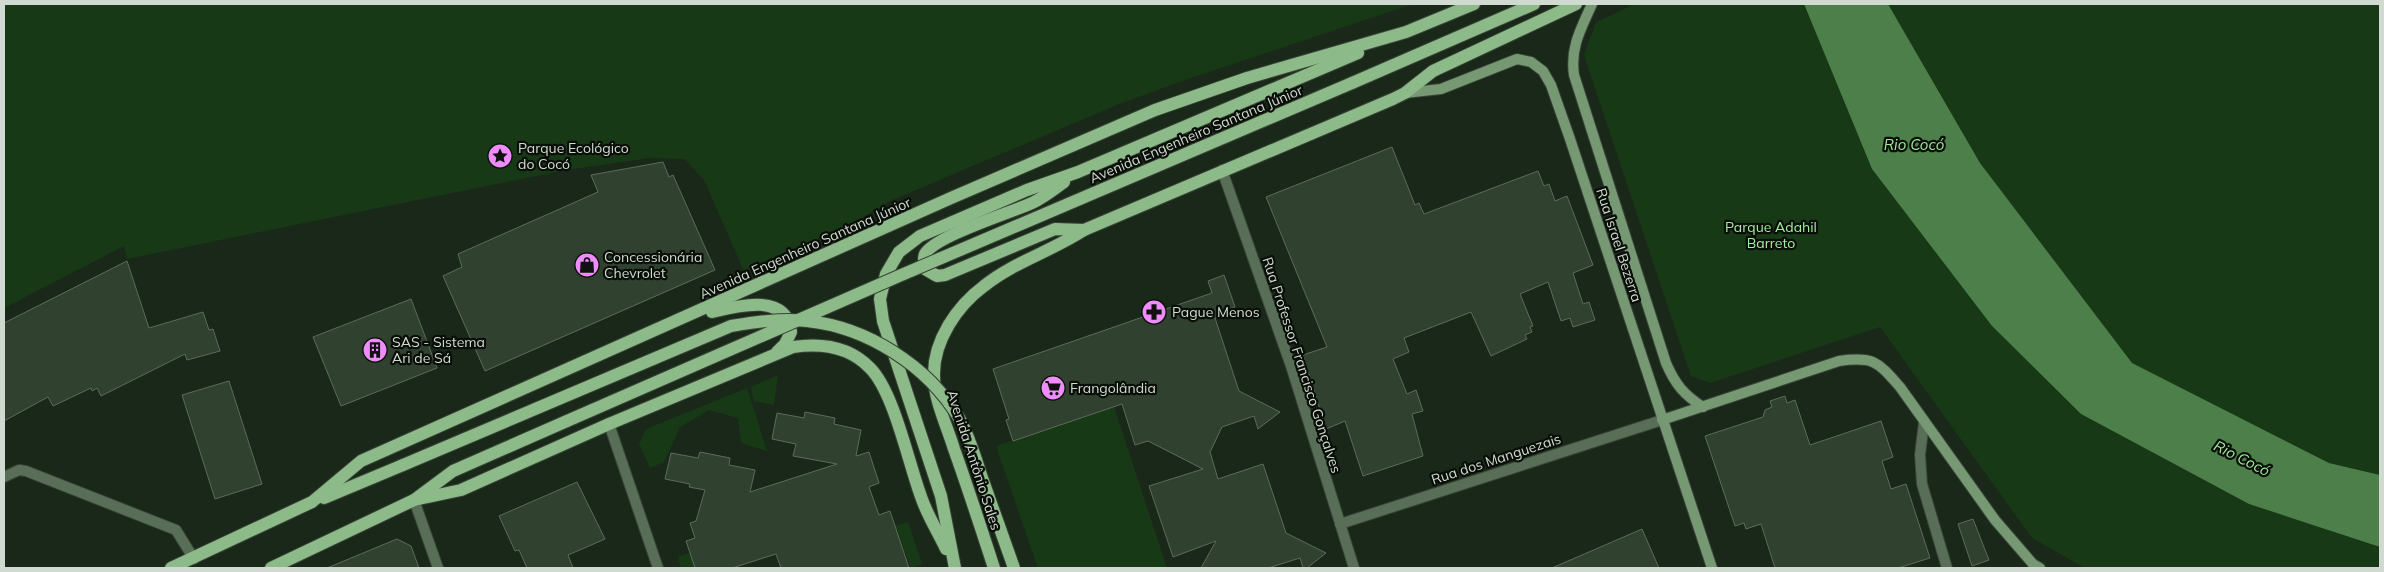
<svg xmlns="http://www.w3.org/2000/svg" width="2384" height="572" font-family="Mulish,sans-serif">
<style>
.green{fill:#183916}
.water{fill:#4c7f49}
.building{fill:#314130;stroke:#5c6c5a}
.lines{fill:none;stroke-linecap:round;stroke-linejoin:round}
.street-casing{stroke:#374436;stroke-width:12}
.secondary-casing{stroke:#374436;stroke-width:12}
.primary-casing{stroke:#374436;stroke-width:14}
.street{stroke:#596e57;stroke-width:10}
.secondary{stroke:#769973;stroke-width:10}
.primary{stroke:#8dba89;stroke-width:12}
.primary-bridge-casing{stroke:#374436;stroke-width:14;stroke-linecap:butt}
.primary-bridge{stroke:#8dba89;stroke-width:12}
.labels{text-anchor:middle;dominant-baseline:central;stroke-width:4.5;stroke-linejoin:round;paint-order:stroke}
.street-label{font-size:14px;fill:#d1dad0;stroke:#090f08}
.poi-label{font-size:14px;fill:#d1dad0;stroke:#090f08;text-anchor:start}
.park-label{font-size:14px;fill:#a3ec9d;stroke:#090f08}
.water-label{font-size:15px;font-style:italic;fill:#9fe799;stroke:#090f08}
</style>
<rect width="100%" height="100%" fill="#1a2819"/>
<g class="green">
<path d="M 4,4 L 1413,4 L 1182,81 L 1117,105 L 890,201 L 853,223 L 744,271 L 705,182 L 685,159 L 650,158 L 566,170 L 127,259 L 124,246 L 4,308 Z"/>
<path d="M 1635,4 L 1804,4 L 1872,169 L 1992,326 L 2081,414 L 2249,504 L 2380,547 L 2380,568 L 2085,568 L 2032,538 L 1880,327 L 1710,383 L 1691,376 L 1584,55 L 1596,22 Z"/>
<path d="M 1888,4 L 2380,4 L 2380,475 L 2329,463 L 2132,364 L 1980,163 Z"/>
<path d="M 778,375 L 774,405 L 754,401 L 751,387 Z"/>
<path d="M 747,388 L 767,451 L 741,443 L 738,418 L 709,410 L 680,427 L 664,462 L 650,468 L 639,444 L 646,429 Z"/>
<path d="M 1114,407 L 1167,568 L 1038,568 L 996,446 Z"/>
<path d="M 908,522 L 922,564 L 911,568 L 895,526 Z"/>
<path d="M 689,553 L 695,568 L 681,568 L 678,557 Z"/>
</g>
<path class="water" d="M 1804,4 L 1888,4 L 1980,163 L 2132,363 L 2329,463 L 2380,475 L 2380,547 L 2249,504 L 2081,414 L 1992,326 L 1872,169 Z"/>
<g class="building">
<path d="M 1392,147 L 1415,205 L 1419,203 L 1424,214 L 1538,171 L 1544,186 L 1549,184 L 1555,201 L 1567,196 L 1593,265 L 1573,273 L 1583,304 L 1589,302 L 1595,320 L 1573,327 L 1570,318 L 1561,321 L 1548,282 L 1520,294 L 1533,326 L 1530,327 L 1532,332 L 1525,335 L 1527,339 L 1491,356 L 1471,312 L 1404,338 L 1409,352 L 1393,359 L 1407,394 L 1416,390 L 1423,411 L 1412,414 L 1423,456 L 1363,476 L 1345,421 L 1326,429 L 1303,355 L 1327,347 L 1266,197 Z"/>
<path d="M 663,162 L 669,177 L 673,175 L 715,270 L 485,371 L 443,276 L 462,267 L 458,254 L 598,192 L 591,175 Z"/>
<path d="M 127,261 L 149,328 L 203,312 L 209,330 L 213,329 L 220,351 L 187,360 L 185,354 L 101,396 L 97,388 L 92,391 L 91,388 L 53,406 L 48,397 L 4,421 L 4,323 Z"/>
<path d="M 1224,275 L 1235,307 L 1220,312 L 1222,316 L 1215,318 L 1239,391 L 1280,412 L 1258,429 L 1254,416 L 1222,427 L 1210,452 L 1218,479 L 1263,464 L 1286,533 L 1326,553 L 1307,568 L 1303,568 L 1300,558 L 1268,568 L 1201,568 L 1216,541 L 1173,557 L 1149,486 L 1203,469 L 1148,441 L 1135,445 L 1122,404 L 1013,441 L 1006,420 L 1009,419 L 993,369 L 1212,293 L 1208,281 Z"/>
<path d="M 411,299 L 437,368 L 341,406 L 313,337 Z"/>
<path d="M 229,381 L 262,484 L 215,499 L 182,395 Z"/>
<path d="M 1785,396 L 1787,403 L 1795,400 L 1810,445 L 1881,421 L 1893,457 L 1882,461 L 1891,489 L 1906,484 L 1930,558 L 1898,568 L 1775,568 L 1761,524 L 1746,529 L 1744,523 L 1735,526 L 1705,436 L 1763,417 L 1765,410 L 1772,407 L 1770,401 Z"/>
<path d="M 805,412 L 835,418 L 834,424 L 861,430 L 856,456 L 869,452 L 879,483 L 869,487 L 879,515 L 890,511 L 909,568 L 781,568 L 776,554 L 732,568 L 695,568 L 686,541 L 695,538 L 690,523 L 696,521 L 705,490 L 689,487 L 690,484 L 665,479 L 671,453 L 698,458 L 700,452 L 730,458 L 729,465 L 755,470 L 750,492 L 837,464 L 793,456 L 796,444 L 772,439 L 777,413 L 804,418 Z"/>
<path d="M 577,482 L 605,539 L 568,555 L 573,568 L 527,568 L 519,550 L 515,551 L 499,516 Z"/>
<path d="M 1973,519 L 1989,560 L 1972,566 L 1958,524 Z"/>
<path d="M 1642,529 L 1659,568 L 1552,568 Z"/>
<path d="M 397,539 L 411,546 L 419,568 L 327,568 Z"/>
</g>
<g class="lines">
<defs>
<g id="street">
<path d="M 1222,170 L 1291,366 L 1354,568"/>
<path d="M 1924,422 L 1920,455 L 1922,484 L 1947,568"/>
<path d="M 609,424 L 658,568"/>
<path d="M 4,477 L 19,470 L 26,471 L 176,530 L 194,559"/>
<path d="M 414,500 L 438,568"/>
<path d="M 1340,524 L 1662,420"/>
</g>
<g id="secondary">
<path d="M 1592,4 C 1581,29 1570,47 1574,75 L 1666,363 C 1675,384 1684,395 1703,407"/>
<path d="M 1405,93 L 1441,89 L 1517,59 L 1531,62 L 1543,71 L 1551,85 L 1570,139 L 1712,568"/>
<path d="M 1662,420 L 1839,361 C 1874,356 1878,362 1900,387 L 1995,520 L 2033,564 L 2040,568"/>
</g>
<g id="primary">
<path d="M 1352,83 L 1534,4"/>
<path d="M 1064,182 C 1054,189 1043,198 1032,203 C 1010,213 935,236 925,254 C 923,259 924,264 925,269 L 937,276 L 945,275 L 1055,229 L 1084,230"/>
<path d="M 712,312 C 737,306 787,292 791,332 L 785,344 L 777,352"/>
<path d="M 324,498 L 403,465"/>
<path d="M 414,500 L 461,490 L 609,424 L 793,347 C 820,343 849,346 870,368 C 895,393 909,467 923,502 C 929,518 939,534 946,549"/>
<path d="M 171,568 L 312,502 L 361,461 L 951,198 L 1155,110 L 1247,78 L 1406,32 L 1474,4"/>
<path d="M 271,568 L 414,500 L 453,471 L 567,421"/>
<path d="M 955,568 L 941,496 L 883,321 L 880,299 L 886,274 L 899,252 L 920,236 L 1027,190 L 1078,172 L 1358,53"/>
<path d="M 994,568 C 981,528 968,488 954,449 C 947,426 934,400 934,376 C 933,341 957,306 984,286 C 1014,262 1052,251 1084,230 L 1393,99 L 1405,93 L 1433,71 L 1576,4"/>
</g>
</defs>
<use href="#street" class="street-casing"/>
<use href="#secondary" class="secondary-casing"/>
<use href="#primary" class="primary-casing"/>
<use href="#street" class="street"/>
<use href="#secondary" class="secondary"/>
<use href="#primary" class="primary"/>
<defs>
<g id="primary-bridge">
<path d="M 567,421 L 899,276 L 1352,83"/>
<path d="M 403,465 L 731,326 C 756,322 781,318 807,321 C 867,327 928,366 959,418 C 969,436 975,456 981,475 C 992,506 1003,537 1014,568"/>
</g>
</defs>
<use href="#primary-bridge" class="primary-bridge-casing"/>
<use href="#primary-bridge" class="primary-bridge"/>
</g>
<defs>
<symbol id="sight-disc" viewBox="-11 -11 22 22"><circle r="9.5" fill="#ed8cfa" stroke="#090f08"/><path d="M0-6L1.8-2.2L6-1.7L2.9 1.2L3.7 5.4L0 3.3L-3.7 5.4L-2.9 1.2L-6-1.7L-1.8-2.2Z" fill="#111"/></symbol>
<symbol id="shop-disc" viewBox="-11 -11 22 22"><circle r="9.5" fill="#ed8cfa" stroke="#090f08"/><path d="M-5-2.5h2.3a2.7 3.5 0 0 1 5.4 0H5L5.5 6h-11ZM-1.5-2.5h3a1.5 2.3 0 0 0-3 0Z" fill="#111"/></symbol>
<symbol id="pharmacy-disc" viewBox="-11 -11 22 22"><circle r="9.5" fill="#ed8cfa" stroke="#090f08"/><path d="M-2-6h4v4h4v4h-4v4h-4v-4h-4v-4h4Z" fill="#111"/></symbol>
<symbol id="building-disc" viewBox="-11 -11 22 22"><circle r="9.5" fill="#ed8cfa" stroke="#090f08"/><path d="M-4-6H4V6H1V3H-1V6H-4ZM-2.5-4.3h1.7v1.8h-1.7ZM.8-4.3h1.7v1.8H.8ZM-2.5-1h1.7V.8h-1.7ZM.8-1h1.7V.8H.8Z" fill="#111"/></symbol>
<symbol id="supermarket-disc" viewBox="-11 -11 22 22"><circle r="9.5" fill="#ed8cfa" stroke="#090f08"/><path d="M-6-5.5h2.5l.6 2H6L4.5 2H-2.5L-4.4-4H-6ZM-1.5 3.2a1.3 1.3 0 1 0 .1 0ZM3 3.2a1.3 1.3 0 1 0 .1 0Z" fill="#111"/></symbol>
</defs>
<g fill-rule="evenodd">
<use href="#sight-disc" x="486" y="142" width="28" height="28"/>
<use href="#shop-disc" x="573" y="251" width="28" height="28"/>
<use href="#pharmacy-disc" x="1140" y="298" width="28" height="28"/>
<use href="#building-disc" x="361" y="336" width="28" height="28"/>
<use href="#supermarket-disc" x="1039" y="374" width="28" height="28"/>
</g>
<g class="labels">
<g class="street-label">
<text transform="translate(1196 134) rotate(-23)">Avenida Engenheiro Santana Júnior</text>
<text transform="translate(1619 245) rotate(72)">Rua Israel Bezerra</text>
<text transform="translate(805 248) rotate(-24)">Avenida Engenheiro Santana Júnior</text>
<text transform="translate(1302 365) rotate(72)">Rua Professor Francisco Gonçalves</text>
<text transform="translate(1496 459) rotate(-18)">Rua dos Manguezais</text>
<text transform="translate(974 460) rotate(72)">Avenida Antônio Sales</text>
</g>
<g class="poi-label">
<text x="518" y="148">Parque Ecológico<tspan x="518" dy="16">do Cocó</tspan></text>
<text x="604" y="257">Concessionária<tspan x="604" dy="16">Chevrolet</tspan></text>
<text x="1172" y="312">Pague Menos</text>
<text x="392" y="342">SAS - Sistema<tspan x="392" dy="16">Ari de Sá</tspan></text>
<text x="1070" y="388">Frangolândia</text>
</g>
<g class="park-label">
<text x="1771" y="227">Parque Adahil<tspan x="1771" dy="16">Barreto</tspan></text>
</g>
<g class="water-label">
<text x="1914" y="144">Rio Cocó</text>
<text transform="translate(2242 458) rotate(27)">Rio Cocó</text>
</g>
</g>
<rect width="2384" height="572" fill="none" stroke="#d1dad0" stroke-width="10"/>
</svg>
